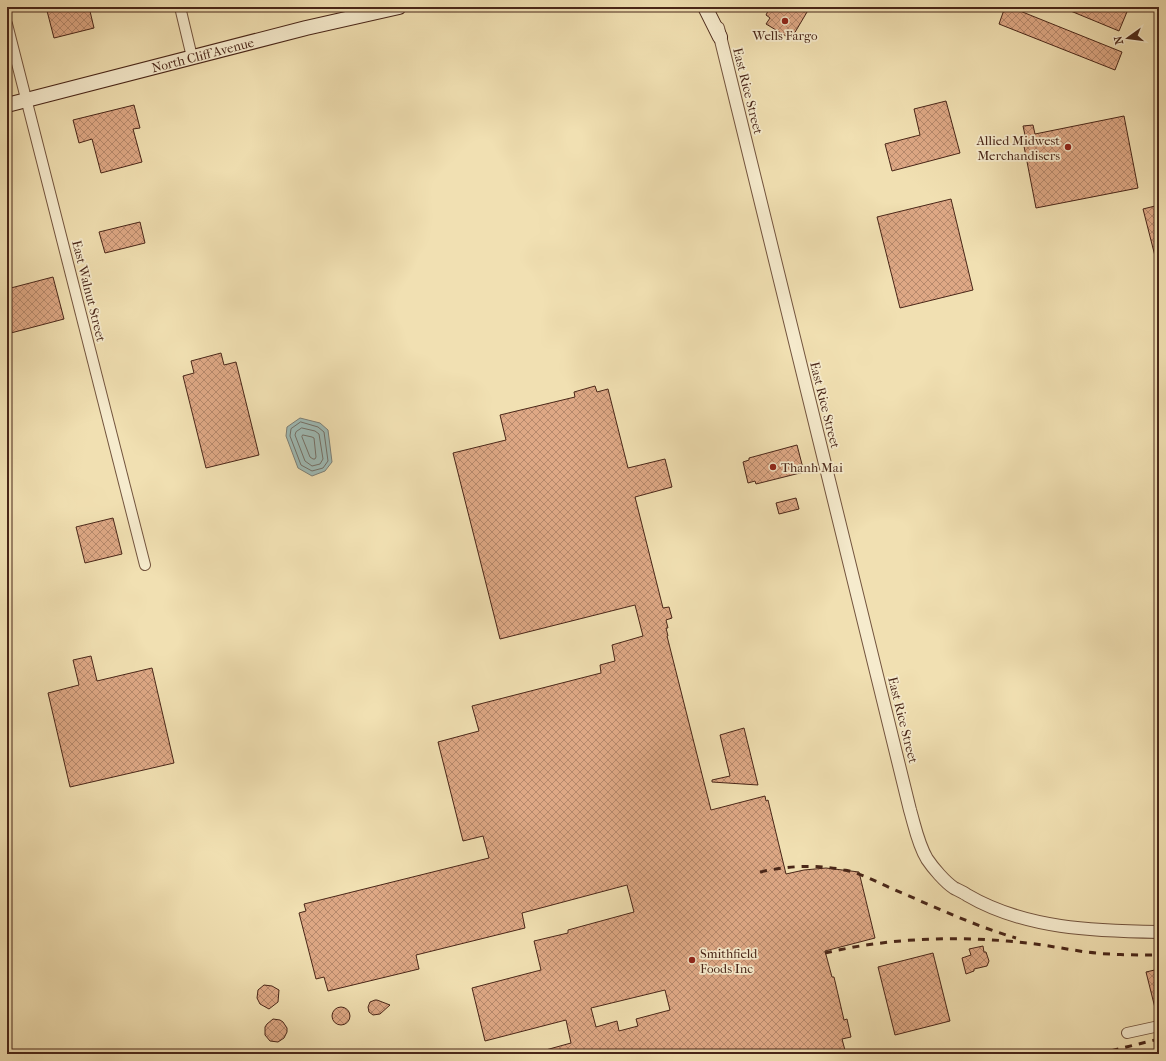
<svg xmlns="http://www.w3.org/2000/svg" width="1166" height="1061" font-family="'IM FELL French Canon',serif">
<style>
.water{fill:#9ebbb6;stroke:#7c7f77}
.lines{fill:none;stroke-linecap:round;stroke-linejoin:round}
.shore{stroke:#747067;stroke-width:1}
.building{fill:url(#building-cross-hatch);stroke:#492618;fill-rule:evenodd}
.minor-casing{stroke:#73543e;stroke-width:12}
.tertiary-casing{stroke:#73543e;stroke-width:14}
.secondary-casing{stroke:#492618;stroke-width:16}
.minor{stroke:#f6ebcd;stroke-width:10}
.tertiary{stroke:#f6ebcd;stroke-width:12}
.secondary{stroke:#f6ebcd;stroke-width:14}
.rail{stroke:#492618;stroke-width:3;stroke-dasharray:7 7;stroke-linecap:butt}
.poi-dot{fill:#8f2418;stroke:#f6ebcd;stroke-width:1.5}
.labels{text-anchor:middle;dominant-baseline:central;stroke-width:3.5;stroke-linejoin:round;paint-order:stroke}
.poi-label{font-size:13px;fill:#492618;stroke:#f6ebcd;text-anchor:start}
.street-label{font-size:13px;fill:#492618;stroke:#f6ebcd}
</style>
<defs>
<pattern id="building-cross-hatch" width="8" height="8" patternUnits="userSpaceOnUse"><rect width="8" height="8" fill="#dea885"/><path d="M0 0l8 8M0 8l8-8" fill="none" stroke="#b6896c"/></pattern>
</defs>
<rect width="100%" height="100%" fill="#f1e0b2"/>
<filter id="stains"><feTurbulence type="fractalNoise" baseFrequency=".005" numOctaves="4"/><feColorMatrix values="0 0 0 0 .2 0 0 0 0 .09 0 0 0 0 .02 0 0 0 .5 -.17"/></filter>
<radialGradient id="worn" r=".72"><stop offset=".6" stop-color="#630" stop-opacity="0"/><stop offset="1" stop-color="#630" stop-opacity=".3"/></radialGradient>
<path class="water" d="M 300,418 L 320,423 L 328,430 L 332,462 L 325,471 L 312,476 L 298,468 L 286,436 L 287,427 Z"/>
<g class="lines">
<g class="shore">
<path d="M 301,422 L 318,427 L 324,432 L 328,461 L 323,468 L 312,471 L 301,465 L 290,436 L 291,429 Z"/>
<path d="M 302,428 L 315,431 L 319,434 L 323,459 L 320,464 L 312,466 L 305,461 L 295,435 L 296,432 Z"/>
<path d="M 303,435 L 312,437 L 314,438 L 316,457 L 315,459 L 313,459 L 310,457 L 302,437 Z"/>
</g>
</g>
<g class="building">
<path d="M 46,7 L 89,7 L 94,28 L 54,38 Z"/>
<path d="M 770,7 L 810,7 L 791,39 L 766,24 L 770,18 L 766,15 Z"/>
<path d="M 1005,7 L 1010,7 L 1122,52 L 1115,70 L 999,24 Z"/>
<path d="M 1061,7 L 1129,7 L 1119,31 Z"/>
<path d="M 946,101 L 960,153 L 892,171 L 885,144 L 920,135 L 914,109 Z"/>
<path d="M 134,105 L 140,128 L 133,129 L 142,162 L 101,173 L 92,139 L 79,143 L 73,120 Z"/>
<path d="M 1124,116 L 1138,188 L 1036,208 L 1022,136 L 1025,135 L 1023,126 L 1033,125 L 1035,134 Z"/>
<path d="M 951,199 L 973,290 L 900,308 L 877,217 Z"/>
<path d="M 1159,205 L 1159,259 L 1156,260 L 1143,209 Z"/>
<path d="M 140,222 L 145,243 L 105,253 L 99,232 Z"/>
<path d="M 53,277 L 64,319 L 7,334 L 7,289 Z"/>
<path d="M 221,353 L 224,365 L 236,362 L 259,455 L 206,468 L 183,376 L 194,373 L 191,361 Z"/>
<path d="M 595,386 L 597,392 L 608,389 L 628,468 L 665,459 L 672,487 L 635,497 L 663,608 L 669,607 L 672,618 L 666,620 L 668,628 L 666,628 L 668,636 L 667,636 L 711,810 L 765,796 L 766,801 L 768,800 L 786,874 L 804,870 L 826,868 L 859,872 L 875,938 L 825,951 L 832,977 L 834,977 L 844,1020 L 847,1019 L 851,1037 L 842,1039 L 846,1054 L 543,1054 L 542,1051 L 571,1043 L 566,1020 L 485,1041 L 472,988 L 541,970 L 534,941 L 568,933 L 568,930 L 634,912 L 627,885 L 522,913 L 525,928 L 416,955 L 419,969 L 328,991 L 324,977 L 316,979 L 299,913 L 306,911 L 304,904 L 489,858 L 483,836 L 463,841 L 438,742 L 479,731 L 472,706 L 601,673 L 600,665 L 615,661 L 612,645 L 643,636 L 635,605 L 500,639 L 453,453 L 506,440 L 500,415 L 575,397 L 574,392 ZM 665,990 L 670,1010 L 636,1019 L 638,1026 L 619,1031 L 617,1021 L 596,1027 L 591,1008 Z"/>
<path d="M 797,445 L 804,472 L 756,484 L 755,481 L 748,483 L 743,462 L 749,460 L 749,458 Z"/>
<path d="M 796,498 L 799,509 L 779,514 L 776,503 Z"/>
<path d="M 113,518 L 122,554 L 85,563 L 76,527 Z"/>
<path d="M 91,656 L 97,681 L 152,668 L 174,763 L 70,787 L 48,693 L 79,685 L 73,660 Z"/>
<path d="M 744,728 L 758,785 L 712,782 L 712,780 L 730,776 L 720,735 Z"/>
<path d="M 983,946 L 984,952 L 986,952 L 989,961 L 987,966 L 974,969 L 974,971 L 966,974 L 962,958 L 971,955 L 969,949 Z"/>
<path d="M 933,953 L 950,1021 L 895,1035 L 878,967 Z"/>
<path d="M 1159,969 L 1159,1012 L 1156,1012 L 1146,972 Z"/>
<path d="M 264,985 L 272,986 L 279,990 L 278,1002 L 269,1009 L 260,1004 L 257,998 L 258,990 Z"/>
<path d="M 375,1000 L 377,1000 L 390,1005 L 380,1014 L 373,1015 L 369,1012 L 368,1007 L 370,1002 Z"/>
<circle cx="341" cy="1016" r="9"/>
<path d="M 273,1019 L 280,1020 L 283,1022 L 287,1028 L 287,1032 L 284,1038 L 278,1042 L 270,1041 L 265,1035 L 265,1027 L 267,1024 Z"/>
</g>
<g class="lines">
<defs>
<g id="minor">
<path d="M 180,7 L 192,57"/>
<path d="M 7,24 L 145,565"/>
<path d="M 1127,1033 L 1159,1026"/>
</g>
<path id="tertiary" d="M 718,28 L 910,810 C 915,827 918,844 927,859 C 933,868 945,882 954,888 C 958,890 963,892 967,895 C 1025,929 1094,931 1159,932"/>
<g id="secondary">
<path d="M 705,7 L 720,37"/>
<path id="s1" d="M 7,105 L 306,28 L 399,7"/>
</g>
</defs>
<use href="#minor" class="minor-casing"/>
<use href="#tertiary" class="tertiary-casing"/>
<use href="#secondary" class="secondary-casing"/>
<use href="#minor" class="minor"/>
<use href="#tertiary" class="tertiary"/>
<use href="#secondary" class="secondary"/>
<g class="rail">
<path d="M 760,872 C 788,866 815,864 844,870 C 862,873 878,883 895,890 C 935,907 975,926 1016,938"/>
<path d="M 825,953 C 884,939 947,936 1007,941 C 1034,943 1060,948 1086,952 C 1110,955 1135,955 1159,955"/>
<path d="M 1098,1054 L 1159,1039"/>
</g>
</g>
<g class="poi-dot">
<circle cx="785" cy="21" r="4"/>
<circle cx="1068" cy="147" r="4"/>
<circle cx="773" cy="467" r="4"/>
<circle cx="692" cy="960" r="4"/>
</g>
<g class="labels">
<g class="poi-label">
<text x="785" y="35" text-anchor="middle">Wells Fargo</text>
<text x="1060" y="140" text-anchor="end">Allied Midwest<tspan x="1060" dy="15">Merchandisers</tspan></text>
<text x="781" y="467">Thanh Mai</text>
<text x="700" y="953">Smithfield<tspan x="700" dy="15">Foods Inc</tspan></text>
</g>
<g class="street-label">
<text stroke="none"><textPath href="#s1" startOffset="202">North Cliff Avenue</textPath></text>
<text transform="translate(748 91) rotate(76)">East Rice Street</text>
<text transform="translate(89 291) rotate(76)">East Walnut Street</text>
<text transform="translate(825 405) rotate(76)">East Rice Street</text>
<text transform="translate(903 720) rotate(76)">East Rice Street</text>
</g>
</g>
<rect width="1166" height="1061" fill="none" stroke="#f1e0b2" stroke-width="24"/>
<rect x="8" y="8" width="1150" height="1045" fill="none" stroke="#492618" stroke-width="2"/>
<rect x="12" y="12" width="1142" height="1037" fill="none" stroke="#492618"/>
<g transform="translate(1128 38) rotate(256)" stroke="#f6ebcd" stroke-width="3" paint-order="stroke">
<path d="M0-3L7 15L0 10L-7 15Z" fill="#492618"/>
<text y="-6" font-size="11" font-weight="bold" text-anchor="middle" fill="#492618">N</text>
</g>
<rect width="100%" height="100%" filter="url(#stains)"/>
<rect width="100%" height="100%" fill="url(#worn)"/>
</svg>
